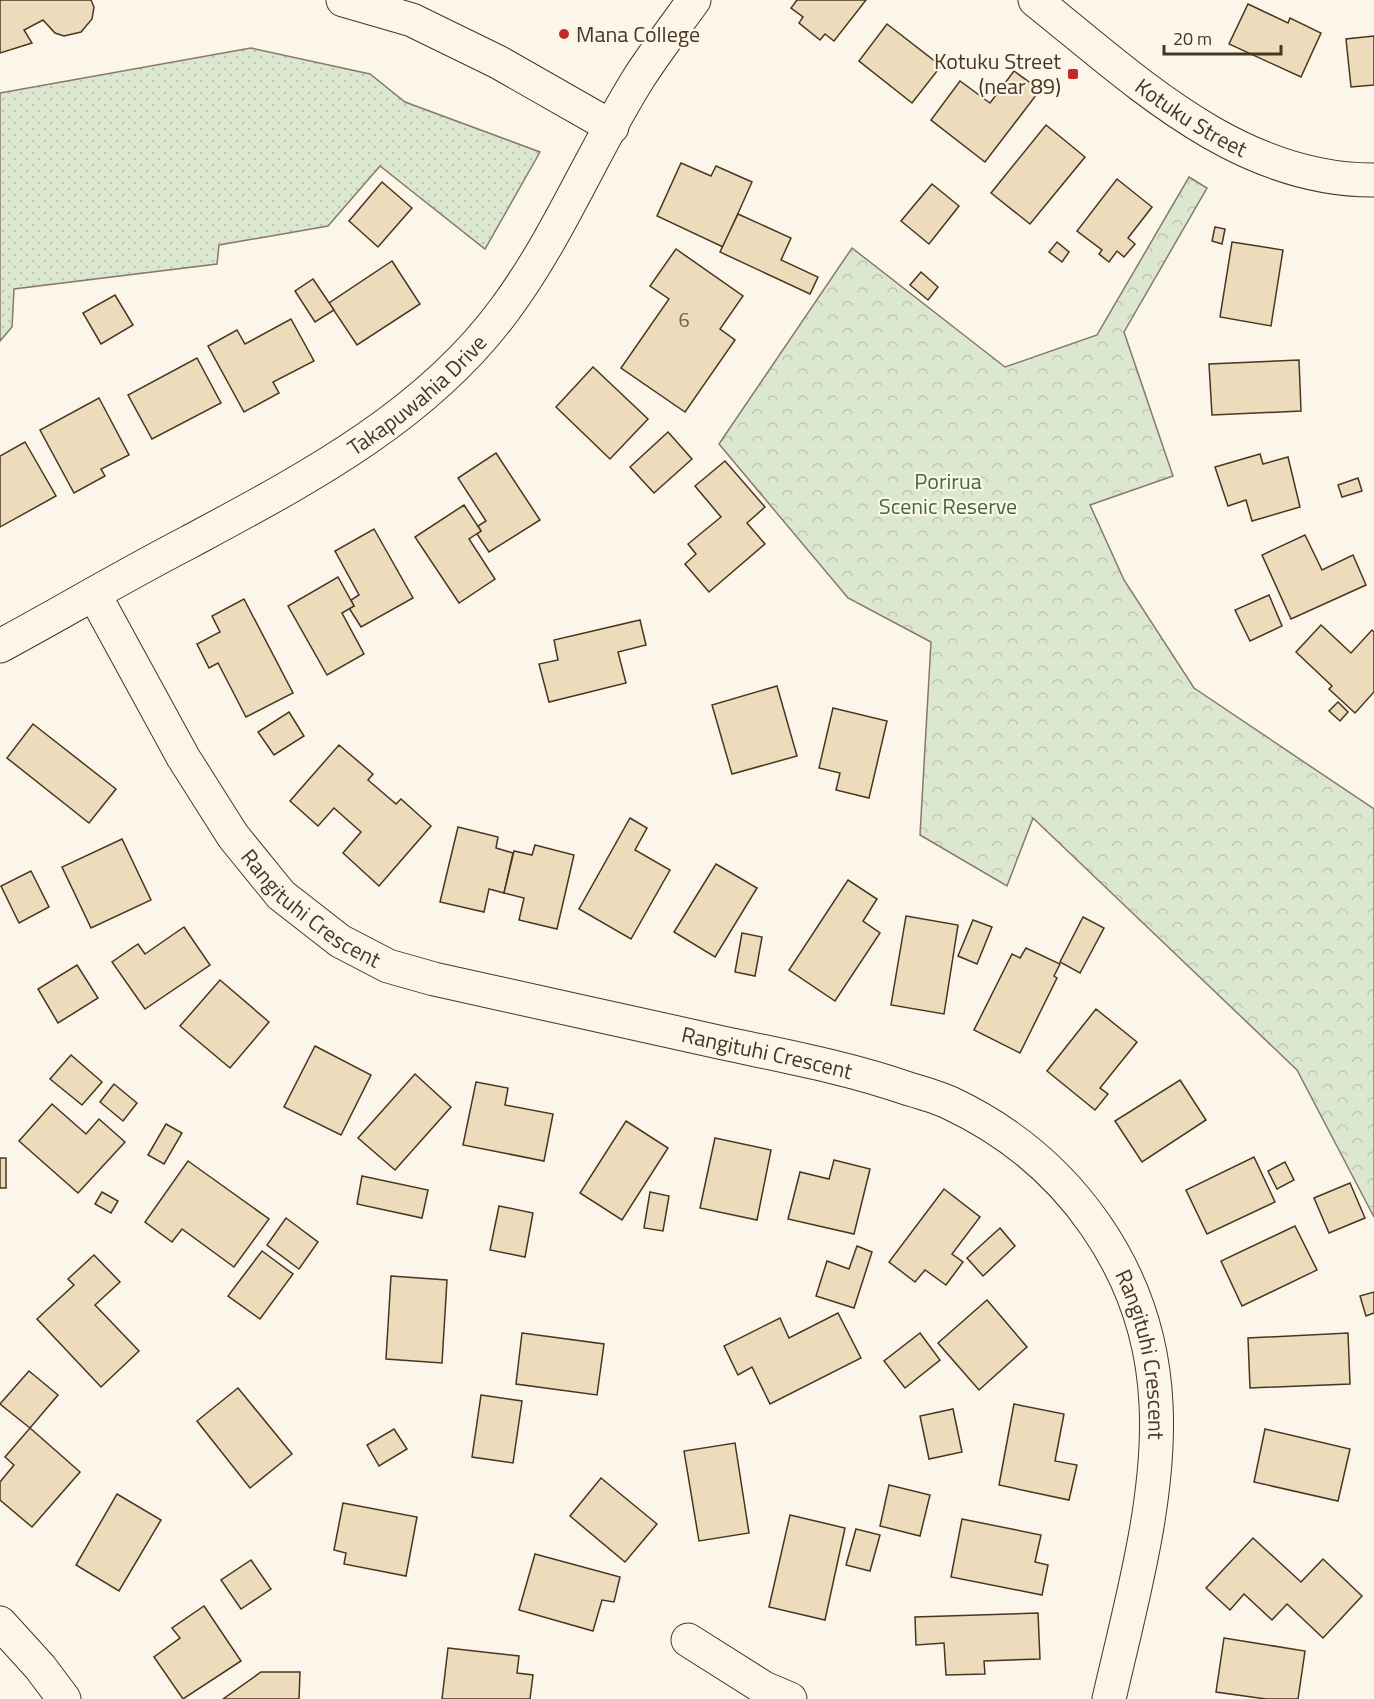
<svg xmlns="http://www.w3.org/2000/svg" width="1374" height="1699" font-family="'Titillium Web',sans-serif">
<style>
.grass{fill:url(#grass-dots);stroke:#887966;stroke-width:1.5}
.park{fill:url(#park-crowns);stroke:#887966;stroke-width:1.5}
.building{fill:#ecdcbc;stroke:#4a3520;stroke-width:1.5}
.lines{fill:none;stroke-linecap:round;stroke-linejoin:round}
.minor-casing{stroke:#4a3520;stroke-width:35}
.minor{stroke:#fbf6e9;stroke-width:33}
.poi-dot{fill:#c62828;stroke:#fbf6e9;stroke-width:2}
.labels{text-anchor:middle;dominant-baseline:central;stroke-width:4.5;stroke-linejoin:round;paint-order:stroke}
.number-label{font-size:20px;fill:#725f47}
.poi-label{font-size:22px;fill:#4a3520;stroke:#fbf6e9;text-anchor:start}
.street-label{font-size:22px;fill:#4a3520;stroke:#fbf6e9}
.park-label{font-size:22px;fill:#436837;stroke:#fbf6e9}
</style>
<defs>
<pattern id="grass-dots" width="8" height="8" patternUnits="userSpaceOnUse" patternTransform="scale(1.5)"><rect width="8" height="8" fill="#dce7d0"/><path d="M2 2h.1M6 6h.1" fill="none" stroke="#bec7b2" stroke-width="1.8" stroke-linecap="round"/></pattern>
<pattern id="park-crowns" width="20" height="18" patternUnits="userSpaceOnUse" patternTransform="scale(1.5)"><rect width="20" height="18" fill="#dce7d0"/><path d="M2 6a3 3 0 1 1 6 0M12 15a3 3 0 1 1 6 0" fill="none" stroke="#bec7b2"/></pattern>
</defs>
<rect width="100%" height="100%" fill="#fbf6e9"/>
<path class="grass" d="M 251,48 L 370,74 L 405,102 L 540,152 L 485,249 L 380,166 L 328,226 L 219,245 L 217,264 L 14,289 L 12,327 L 0,341 L 0,93 Z"/>
<path class="park" d="M 1189,177 L 1207,188 L 1124,332 L 1173,476 L 1090,505 L 1124,580 L 1194,688 L 1374,809 L 1374,1217 L 1297,1070 L 1033,818 L 1007,886 L 920,835 L 931,642 L 848,598 L 719,444 L 852,248 L 1005,367 L 1097,335 Z"/>
<g class="building">
<path d="M 0,0 L 91,0 L 94,7 L 92,19 L 81,32 L 64,36 L 55,33 L 43,20 L 24,30 L 32,43 L 0,53 Z"/>
<path d="M 797,0 L 866,0 L 834,41 L 825,34 L 820,40 L 799,23 L 803,17 L 791,8 Z"/>
<path d="M 1248,4 L 1288,23 L 1290,18 L 1321,33 L 1301,77 L 1229,44 Z"/>
<path d="M 887,24 L 941,66 L 912,103 L 859,61 Z"/>
<path d="M 1374,36 L 1374,85 L 1351,87 L 1346,39 Z"/>
<path d="M 1014,71 L 1040,90 L 985,162 L 931,120 L 960,81 L 990,103 Z"/>
<path d="M 1046,125 L 1085,157 L 1030,224 L 991,193 Z"/>
<path d="M 681,163 L 711,176 L 716,166 L 752,182 L 723,247 L 657,216 Z"/>
<path d="M 1117,179 L 1152,207 L 1128,238 L 1135,244 L 1124,257 L 1117,251 L 1109,262 L 1099,254 L 1102,250 L 1077,231 Z"/>
<path d="M 382,182 L 412,208 L 378,247 L 349,221 Z"/>
<path d="M 932,184 L 959,206 L 929,244 L 901,221 Z"/>
<path d="M 738,214 L 791,238 L 781,260 L 818,277 L 810,294 L 720,252 Z"/>
<path d="M 1215,227 L 1225,229 L 1222,244 L 1212,241 Z"/>
<path d="M 1057,242 L 1069,252 L 1062,262 L 1049,252 Z"/>
<path d="M 1232,242 L 1283,250 L 1271,326 L 1220,317 Z"/>
<path d="M 676,249 L 743,296 L 720,329 L 735,340 L 685,412 L 621,368 L 669,299 L 650,286 Z"/>
<path d="M 392,261 L 420,304 L 357,345 L 329,303 Z"/>
<path d="M 921,272 L 938,287 L 928,300 L 910,285 Z"/>
<path d="M 313,279 L 334,310 L 315,322 L 295,291 Z"/>
<path d="M 115,295 L 133,325 L 101,344 L 83,313 Z"/>
<path d="M 291,319 L 314,361 L 273,382 L 279,393 L 244,412 L 208,346 L 237,330 L 245,344 Z"/>
<path d="M 197,358 L 221,403 L 152,439 L 128,395 Z"/>
<path d="M 1299,360 L 1301,411 L 1212,415 L 1209,364 Z"/>
<path d="M 593,367 L 648,419 L 610,459 L 556,407 Z"/>
<path d="M 99,398 L 129,455 L 101,469 L 105,476 L 74,493 L 40,430 Z"/>
<path d="M 668,432 L 692,459 L 654,493 L 630,467 Z"/>
<path d="M 25,442 L 56,496 L 0,527 L 0,456 Z"/>
<path d="M 496,453 L 540,520 L 489,552 L 477,534 L 481,531 L 478,526 L 486,521 L 458,478 Z"/>
<path d="M 1260,454 L 1263,464 L 1288,457 L 1300,507 L 1252,521 L 1246,500 L 1228,506 L 1215,467 Z"/>
<path d="M 725,461 L 765,507 L 747,523 L 765,544 L 709,592 L 685,564 L 696,554 L 688,544 L 721,517 L 695,486 Z"/>
<path d="M 1358,478 L 1362,491 L 1342,497 L 1338,485 Z"/>
<path d="M 464,505 L 481,531 L 469,539 L 495,579 L 459,603 L 415,537 Z"/>
<path d="M 374,529 L 413,598 L 361,627 L 349,608 L 354,606 L 351,600 L 359,595 L 335,551 Z"/>
<path d="M 1305,535 L 1322,570 L 1353,555 L 1366,585 L 1291,619 L 1262,555 Z"/>
<path d="M 338,577 L 354,606 L 342,613 L 364,654 L 327,675 L 288,606 Z"/>
<path d="M 1269,595 L 1282,626 L 1250,641 L 1235,610 Z"/>
<path d="M 244,599 L 293,693 L 246,717 L 218,663 L 209,668 L 197,644 L 220,632 L 212,616 Z"/>
<path d="M 640,620 L 646,645 L 618,652 L 626,683 L 549,702 L 539,664 L 558,660 L 554,640 Z"/>
<path d="M 1321,625 L 1351,653 L 1372,630 L 1374,632 L 1374,692 L 1355,713 L 1329,689 L 1332,686 L 1296,652 Z"/>
<path d="M 777,686 L 797,756 L 732,774 L 712,705 Z"/>
<path d="M 1338,702 L 1348,712 L 1340,721 L 1329,711 Z"/>
<path d="M 833,708 L 887,721 L 869,798 L 836,790 L 840,773 L 819,768 Z"/>
<path d="M 289,712 L 304,736 L 274,755 L 258,732 Z"/>
<path d="M 33,724 L 116,789 L 89,823 L 7,758 Z"/>
<path d="M 339,745 L 373,774 L 368,780 L 396,804 L 401,799 L 431,826 L 379,886 L 343,853 L 361,832 L 334,808 L 318,826 L 290,801 Z"/>
<path d="M 630,818 L 647,828 L 635,850 L 670,870 L 631,939 L 579,909 Z"/>
<path d="M 458,827 L 498,837 L 496,848 L 513,853 L 504,893 L 489,889 L 484,912 L 440,902 Z"/>
<path d="M 122,839 L 151,900 L 91,928 L 62,867 Z"/>
<path d="M 535,845 L 574,855 L 557,929 L 519,920 L 524,898 L 504,893 L 514,851 L 532,855 Z"/>
<path d="M 716,864 L 757,888 L 715,957 L 674,932 Z"/>
<path d="M 31,871 L 49,907 L 19,923 L 1,886 Z"/>
<path d="M 848,880 L 877,899 L 863,921 L 880,933 L 835,1001 L 789,970 Z"/>
<path d="M 906,916 L 958,925 L 944,1014 L 891,1005 Z"/>
<path d="M 1083,917 L 1104,928 L 1080,973 L 1060,962 Z"/>
<path d="M 973,920 L 992,927 L 977,964 L 958,956 Z"/>
<path d="M 184,927 L 210,965 L 145,1009 L 112,962 L 138,944 L 145,954 Z"/>
<path d="M 742,933 L 762,937 L 755,976 L 735,972 Z"/>
<path d="M 1026,948 L 1060,964 L 1054,976 L 1057,978 L 1020,1053 L 974,1030 L 1012,954 L 1020,958 Z"/>
<path d="M 77,965 L 98,998 L 58,1023 L 38,989 Z"/>
<path d="M 220,980 L 269,1022 L 230,1068 L 180,1026 Z"/>
<path d="M 1096,1009 L 1137,1042 L 1100,1088 L 1108,1094 L 1095,1110 L 1047,1071 Z"/>
<path d="M 315,1046 L 371,1075 L 341,1135 L 284,1107 Z"/>
<path d="M 71,1055 L 102,1082 L 82,1105 L 50,1079 Z"/>
<path d="M 415,1074 L 451,1107 L 395,1170 L 358,1138 Z"/>
<path d="M 1180,1080 L 1206,1120 L 1142,1162 L 1115,1121 Z"/>
<path d="M 476,1082 L 508,1088 L 505,1105 L 553,1114 L 544,1161 L 463,1145 Z"/>
<path d="M 114,1084 L 137,1103 L 123,1121 L 100,1102 Z"/>
<path d="M 52,1104 L 86,1134 L 99,1119 L 125,1142 L 78,1193 L 19,1141 Z"/>
<path d="M 626,1121 L 668,1148 L 622,1220 L 580,1193 Z"/>
<path d="M 166,1124 L 182,1133 L 164,1164 L 148,1155 Z"/>
<path d="M 715,1138 L 771,1150 L 757,1220 L 700,1208 Z"/>
<path d="M 1254,1157 L 1275,1202 L 1207,1234 L 1186,1190 Z"/>
<rect x="0" y="1158" width="6" height="30"/>
<path d="M 834,1160 L 870,1169 L 854,1234 L 788,1219 L 800,1172 L 829,1179 Z"/>
<path d="M 188,1161 L 269,1219 L 234,1267 L 182,1229 L 172,1242 L 145,1222 Z"/>
<path d="M 1285,1162 L 1294,1180 L 1277,1189 L 1268,1171 Z"/>
<path d="M 362,1176 L 428,1190 L 422,1218 L 357,1204 Z"/>
<path d="M 1350,1183 L 1365,1218 L 1329,1233 L 1314,1198 Z"/>
<path d="M 944,1189 L 980,1217 L 952,1254 L 963,1262 L 946,1285 L 925,1270 L 915,1282 L 889,1262 Z"/>
<path d="M 102,1192 L 118,1201 L 111,1213 L 95,1204 Z"/>
<path d="M 650,1192 L 669,1196 L 663,1231 L 644,1228 Z"/>
<path d="M 499,1206 L 533,1213 L 525,1257 L 490,1250 Z"/>
<path d="M 286,1218 L 318,1242 L 299,1269 L 267,1245 Z"/>
<path d="M 1295,1226 L 1317,1270 L 1242,1306 L 1221,1261 Z"/>
<path d="M 1000,1228 L 1015,1246 L 983,1276 L 967,1258 Z"/>
<path d="M 857,1246 L 872,1252 L 854,1308 L 816,1296 L 827,1261 L 849,1269 Z"/>
<path d="M 262,1251 L 293,1274 L 260,1319 L 228,1296 Z"/>
<path d="M 94,1255 L 120,1282 L 95,1305 L 139,1351 L 101,1387 L 37,1319 L 74,1285 L 68,1279 Z"/>
<path d="M 391,1276 L 447,1280 L 442,1363 L 386,1359 Z"/>
<path d="M 1374,1292 L 1374,1313 L 1366,1316 L 1360,1296 Z"/>
<path d="M 987,1300 L 1027,1347 L 979,1390 L 938,1343 Z"/>
<path d="M 838,1313 L 861,1358 L 770,1404 L 752,1367 L 738,1375 L 724,1346 L 780,1318 L 789,1338 Z"/>
<path d="M 522,1333 L 604,1344 L 597,1395 L 516,1384 Z"/>
<path d="M 920,1333 L 940,1360 L 905,1388 L 884,1361 Z"/>
<path d="M 1348,1333 L 1350,1384 L 1250,1388 L 1248,1338 Z"/>
<path d="M 29,1371 L 58,1395 L 30,1428 L 0,1404 Z"/>
<path d="M 238,1388 L 292,1454 L 250,1488 L 197,1421 Z"/>
<path d="M 481,1395 L 522,1401 L 513,1463 L 472,1457 Z"/>
<path d="M 1014,1404 L 1064,1414 L 1055,1461 L 1077,1465 L 1069,1500 L 999,1485 Z"/>
<path d="M 953,1409 L 962,1452 L 929,1459 L 920,1416 Z"/>
<path d="M 30,1428 L 80,1472 L 32,1527 L 0,1500 L 0,1482 L 14,1465 L 5,1457 Z"/>
<path d="M 394,1429 L 407,1449 L 379,1466 L 367,1445 Z"/>
<path d="M 1265,1429 L 1350,1449 L 1338,1501 L 1254,1482 Z"/>
<path d="M 735,1443 L 749,1533 L 699,1541 L 684,1451 Z"/>
<path d="M 601,1478 L 657,1524 L 625,1562 L 570,1516 Z"/>
<path d="M 889,1485 L 930,1495 L 920,1536 L 880,1526 Z"/>
<path d="M 117,1494 L 161,1520 L 119,1591 L 76,1565 Z"/>
<path d="M 343,1503 L 417,1517 L 406,1576 L 344,1564 L 346,1553 L 334,1550 Z"/>
<path d="M 790,1515 L 845,1528 L 825,1620 L 769,1607 Z"/>
<path d="M 962,1519 L 1041,1535 L 1035,1562 L 1048,1565 L 1042,1595 L 951,1577 Z"/>
<path d="M 856,1529 L 880,1535 L 870,1571 L 846,1565 Z"/>
<path d="M 1253,1538 L 1301,1582 L 1323,1559 L 1362,1596 L 1323,1638 L 1287,1604 L 1272,1620 L 1244,1594 L 1230,1610 L 1206,1588 Z"/>
<path d="M 535,1554 L 620,1577 L 614,1602 L 602,1600 L 593,1631 L 519,1610 Z"/>
<path d="M 251,1560 L 271,1589 L 241,1609 L 221,1580 Z"/>
<path d="M 204,1606 L 241,1661 L 183,1699 L 154,1657 L 180,1638 L 172,1628 Z"/>
<path d="M 1038,1613 L 1040,1659 L 984,1661 L 985,1674 L 946,1675 L 944,1643 L 916,1645 L 915,1617 Z"/>
<path d="M 1224,1638 L 1305,1651 L 1298,1699 L 1266,1699 L 1216,1692 Z"/>
<path d="M 448,1648 L 519,1656 L 517,1673 L 533,1675 L 530,1699 L 442,1699 Z"/>
<path d="M 261,1672 L 300,1672 L 299,1699 L 223,1699 Z"/>
</g>
<g class="lines">
<defs>
<g id="minor">
<path d="M 343,0 L 412,20 L 498,62 L 612,127"/>
<path id="s1" d="M 1035,0 C 1134,79 1238,181 1374,180"/>
<path id="s2" d="M 94,594 L 183,757 L 233,836 L 281,895 L 340,941 L 388,966 L 434,979 C 527,1000 621,1020 714,1041 C 779,1055 846,1067 909,1089 C 923,1093 937,1097 950,1103 C 1069,1159 1150,1272 1156,1404 C 1161,1499 1130,1607 1109,1699"/>
<path id="s3" d="M 0,646 C 63,612 125,575 189,542 C 304,480 426,417 505,309 C 559,236 592,152 640,76 C 657,50 676,25 694,0"/>
<path d="M 0,1623 L 40,1667 L 64,1699"/>
<path d="M 688,1640 L 764,1688 L 790,1699"/>
</g>
</defs>
<use href="#minor" class="minor-casing"/>
<use href="#minor" class="minor"/>
</g>
<g class="poi-dot">
<circle cx="564" cy="34" r="6"/>
<rect x="1067" y="68" width="12" height="12" rx="3"/>
</g>
<g class="labels">
<g class="number-label">
<text x="684" y="319">6</text>
</g>
<g class="poi-label">
<text x="576" y="34">Mana College</text>
<text x="1061" y="61" text-anchor="end">Kotuku Street<tspan x="1061" dy="25">(near 89)</tspan></text>
</g>
<g class="street-label">
<text stroke="none"><textPath href="#s1" startOffset="196">Kotuku Street</textPath></text>
<text stroke="none"><textPath href="#s3" startOffset="488">Takapuwahia Drive</textPath></text>
<text stroke="none"><textPath href="#s2" startOffset="387">Rangituhi Crescent</textPath></text>
<text stroke="none"><textPath href="#s2" startOffset="873">Rangituhi Crescent</textPath></text>
<text stroke="none"><textPath href="#s2" startOffset="1395">Rangituhi Crescent</textPath></text>
</g>
<g class="park-label">
<text x="948" y="481">Porirua<tspan x="948" dy="25">Scenic Reserve</tspan></text>
</g>
</g>
<path d="M1164 45v9h117v-9" fill="none" stroke="#4a3520" stroke-width="3"/>
<text x="1173" y="45" font-size="18" fill="#4a3520" stroke="#fbf6e9" stroke-width="4.5" paint-order="stroke">20 m</text>
</svg>
